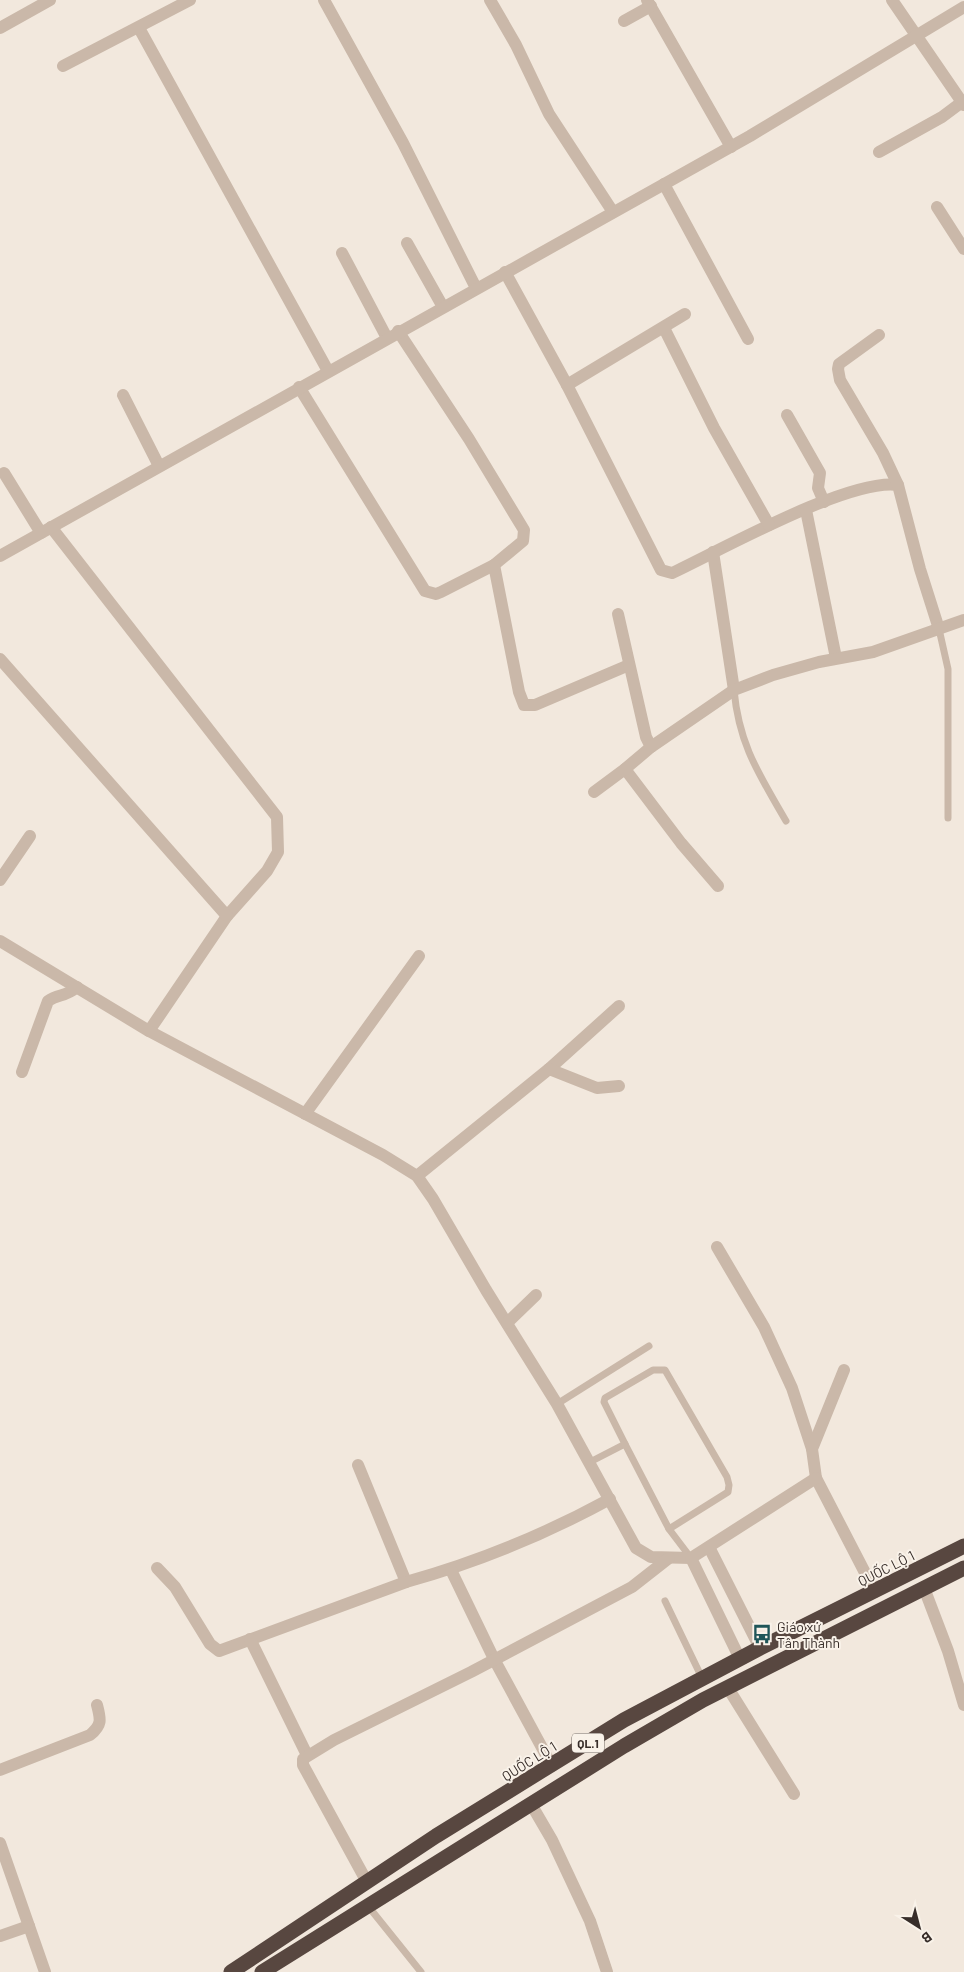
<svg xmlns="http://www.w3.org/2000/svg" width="964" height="1972" font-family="Barlow,sans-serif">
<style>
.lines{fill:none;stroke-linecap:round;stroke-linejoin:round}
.lane{stroke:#cab8a9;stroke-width:7}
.street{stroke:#cab8a9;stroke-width:12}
.highway{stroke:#584740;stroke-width:15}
.labels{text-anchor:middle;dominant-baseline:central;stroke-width:4;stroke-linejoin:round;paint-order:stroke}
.shield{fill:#f9f2e9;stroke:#716863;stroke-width:1}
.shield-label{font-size:12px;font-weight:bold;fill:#372d29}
.street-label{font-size:14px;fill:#372d29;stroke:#f9f2e9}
.poi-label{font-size:14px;fill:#372d29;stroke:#f9f2e9;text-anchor:start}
</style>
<rect width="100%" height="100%" fill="#f2e8dd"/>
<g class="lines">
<g class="lane">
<path d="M 939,629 L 948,669 L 948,818"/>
<path d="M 734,690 C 739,745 759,774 786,821"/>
<path d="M 557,1404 L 649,1346"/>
<path d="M 625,1444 L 604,1402 L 605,1398 L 653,1370 L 665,1370 L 727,1477 L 729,1485 L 728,1492 L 669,1529"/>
<path d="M 590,1462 L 625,1444 L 669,1529 L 691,1558"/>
<path d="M 665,1601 L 702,1678"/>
<path d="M 368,1906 L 421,1972"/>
</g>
<g class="street">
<path d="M 324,0 L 403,143 L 476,288"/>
<path d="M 490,0 L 516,45 L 549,114 L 613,212"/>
<path d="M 647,0 L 731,147"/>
<path d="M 892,0 L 964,105"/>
<path d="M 624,21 L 651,6"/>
<path d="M 0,28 L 50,0"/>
<path d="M 139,28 L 328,371"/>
<path d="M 63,66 L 190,0"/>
<path d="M 879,152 L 942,117 L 962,102"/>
<path d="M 664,184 L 748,339"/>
<path d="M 937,207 L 964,249"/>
<path d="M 407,243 L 443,307"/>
<path d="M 342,253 L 387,338"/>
<path d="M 505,272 L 567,385"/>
<path d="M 685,314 L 567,385 L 661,570 L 672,573 C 721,550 849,478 898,485 L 920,569 L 939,629"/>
<path d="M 664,328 L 714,428 L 769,525"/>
<path d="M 879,335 L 839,364 L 838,369 L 840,380 L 883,453 L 898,485"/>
<path d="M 299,387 L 425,591 L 436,594 L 441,592 L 494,565 L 523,541 L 524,530 L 469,439 L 398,331"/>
<path d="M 123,395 L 159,466"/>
<path d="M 787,415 L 820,473 L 818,488 L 824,502"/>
<path d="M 4,473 L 41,533"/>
<path d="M 806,510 L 836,658"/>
<path d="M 51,527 L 277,817 L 278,852 L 267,871 L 227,916 L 149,1031"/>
<path d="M 713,552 L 734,690"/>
<path d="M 0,556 L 750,136 L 964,7"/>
<path d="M 494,565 L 519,692 L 524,705 L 535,705 L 629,665"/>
<path d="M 618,614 L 646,737 L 651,747"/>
<path d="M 0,659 L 227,916"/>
<path d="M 625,769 L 681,843 L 718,886"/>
<path d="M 594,792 L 625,769 L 651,747 L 734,690 L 773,675 L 819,662 L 873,652 L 964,620"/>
<path d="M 0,880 L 30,836"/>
<path d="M 0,941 L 149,1031 L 383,1155 L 417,1176 L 433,1199 L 486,1290 L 557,1404 L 636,1548 L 651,1557 L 691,1558"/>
<path d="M 549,1069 L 619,1006"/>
<path d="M 22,1072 L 48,1001 C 59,993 64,998 77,987"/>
<path d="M 305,1114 L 419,956"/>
<path d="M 417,1176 L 549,1069 L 597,1088 L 619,1086"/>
<path d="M 717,1247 L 764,1327 L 792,1388 L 812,1449"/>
<path d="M 507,1323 L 536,1295"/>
<path d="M 844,1370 L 812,1449 L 816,1478 L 875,1592"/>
<path d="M 358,1465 L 406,1582 C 478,1562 544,1535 610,1499"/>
<path d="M 709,1547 L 760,1648"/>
<path d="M 157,1568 L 175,1587 L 210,1644 L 219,1651 L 406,1582"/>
<path d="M 451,1570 L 494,1659 L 552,1766"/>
<path d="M 924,1588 L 948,1651 L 964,1705"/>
<path d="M 250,1639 L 307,1755"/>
<path d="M 740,1659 L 691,1558 L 816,1478"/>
<path d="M 728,1688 L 794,1794"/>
<path d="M 0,1770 L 90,1735 C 102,1725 101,1720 97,1705"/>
<path d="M 531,1804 L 552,1840 L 590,1921 L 607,1972"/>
<path d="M 0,1843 L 45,1972"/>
<path d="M 367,1882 L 303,1765 L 303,1759 L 334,1740 L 471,1672 L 632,1587 L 669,1558"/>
<path d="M 0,1936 L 29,1926"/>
</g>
<g class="highway">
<path d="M 231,1972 L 436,1836 L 624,1720 L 760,1648 L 964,1546"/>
<path d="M 262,1972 L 624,1746 L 703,1700 L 964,1568"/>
</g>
</g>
<defs>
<symbol id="bus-bare" viewBox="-9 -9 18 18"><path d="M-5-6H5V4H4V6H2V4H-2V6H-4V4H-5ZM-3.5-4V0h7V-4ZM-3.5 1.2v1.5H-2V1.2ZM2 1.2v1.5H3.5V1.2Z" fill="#1f5558" stroke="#f9f2e9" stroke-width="2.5" paint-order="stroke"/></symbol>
</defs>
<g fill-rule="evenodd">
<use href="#bus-bare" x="748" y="1620" width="28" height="28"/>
</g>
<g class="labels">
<rect class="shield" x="572" y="1733.5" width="32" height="19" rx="4"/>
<g class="shield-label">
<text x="588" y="1743">QL.1</text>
</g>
<g class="street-label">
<text transform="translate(886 1568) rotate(-27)">QUỐC LỘ 1</text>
<text transform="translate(529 1761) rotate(-32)">QUỐC LỘ 1</text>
</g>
<g class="poi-label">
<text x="777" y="1626">Giáo xứ<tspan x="777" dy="16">Tân Thành</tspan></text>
</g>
</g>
<g transform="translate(919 1927) rotate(144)" stroke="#f9f2e9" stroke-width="4" paint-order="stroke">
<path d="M0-4L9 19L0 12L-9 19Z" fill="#372d29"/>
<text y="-8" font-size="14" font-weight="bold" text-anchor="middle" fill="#372d29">B</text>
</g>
</svg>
